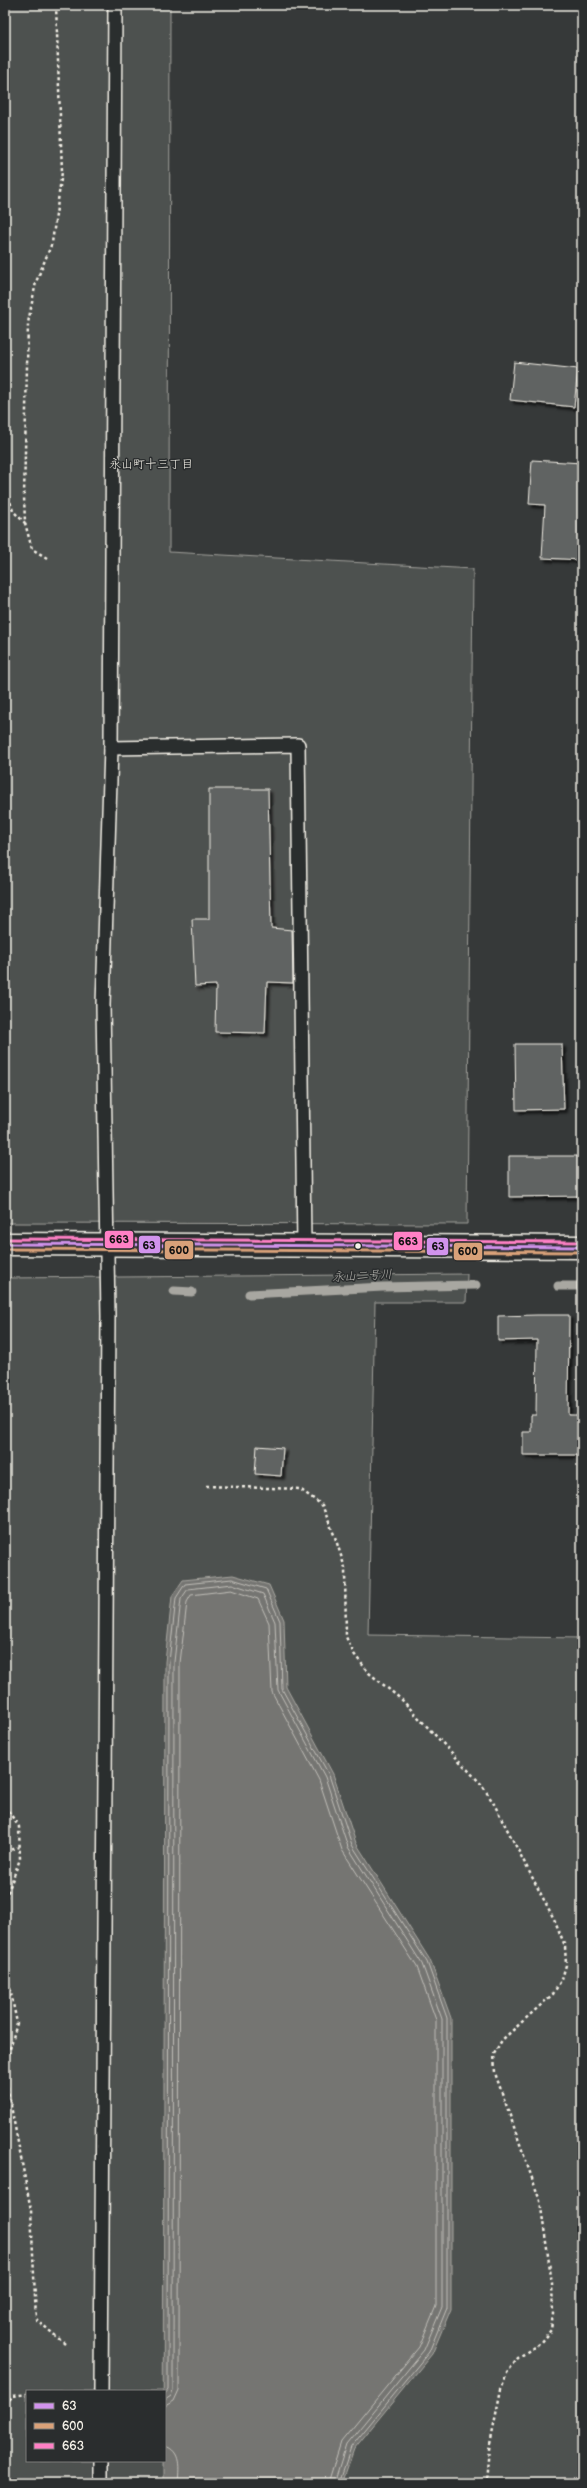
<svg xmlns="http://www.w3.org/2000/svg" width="587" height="2488" font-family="'Balsamiq Sans','Klee One',sans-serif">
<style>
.green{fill:#4e514f;stroke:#a1a19c;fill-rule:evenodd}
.water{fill:#757572;stroke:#a8a7a1}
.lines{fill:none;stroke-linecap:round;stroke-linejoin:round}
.shore{stroke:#c1bfb9;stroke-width:1}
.stream{stroke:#a8a7a1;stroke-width:9}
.building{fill:#616362;stroke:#f4f1e8;filter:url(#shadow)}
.lane-casing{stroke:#f4f1e8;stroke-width:16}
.secondary-casing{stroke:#f4f1e8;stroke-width:25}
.path{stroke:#f4f1e8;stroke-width:2.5;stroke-dasharray:3 3;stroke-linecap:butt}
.lane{stroke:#2a2d2e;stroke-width:13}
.secondary{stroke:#2a2d2e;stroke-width:22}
.bus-1-casing{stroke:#2a2d2e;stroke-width:6}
.bus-2-casing{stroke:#2a2d2e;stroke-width:6}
.bus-3-casing{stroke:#2a2d2e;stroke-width:6}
.bus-1{stroke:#d193ec;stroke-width:3}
.bus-2{stroke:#d9a179;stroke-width:3}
.bus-3{stroke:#ff80c5;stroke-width:3}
.bus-dot{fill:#f4f1e8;stroke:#2a2d2e;stroke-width:1.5}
.labels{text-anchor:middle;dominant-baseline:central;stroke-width:3;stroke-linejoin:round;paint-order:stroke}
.neighbourhood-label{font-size:12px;fill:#f4f1e8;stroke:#2a2d2e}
.water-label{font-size:12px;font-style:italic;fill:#b4b3ad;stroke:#2a2d2e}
.line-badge{stroke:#2a2d2e;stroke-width:1.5}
.pale-badge-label{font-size:11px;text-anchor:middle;font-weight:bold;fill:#111}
</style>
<defs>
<filter id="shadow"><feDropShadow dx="3.5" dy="3.5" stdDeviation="1" flood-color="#0009"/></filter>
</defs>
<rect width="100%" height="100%" fill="#363939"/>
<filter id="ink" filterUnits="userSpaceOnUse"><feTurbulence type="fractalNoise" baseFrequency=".025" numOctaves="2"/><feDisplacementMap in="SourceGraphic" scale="8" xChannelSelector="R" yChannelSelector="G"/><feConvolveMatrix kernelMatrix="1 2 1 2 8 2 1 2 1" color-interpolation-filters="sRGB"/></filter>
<g filter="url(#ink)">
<g class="green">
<path d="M 5,5 L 170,5 L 169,552 L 473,569 L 467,1224 L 5,1223 Z"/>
<path d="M 467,1274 L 466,1302 L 375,1302 L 368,1635 L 582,1638 L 582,2483 L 5,2483 L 5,1278 ZM 27,2391 L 165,2391 L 165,2461 L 27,2461 Z"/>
</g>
<path class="water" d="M 233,1575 L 269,1585 L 284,1620 L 286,1687 L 333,1774 L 356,1843 L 430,1960 L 451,2018 L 451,2309 L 432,2354 L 354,2449 L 342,2483 L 163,2483 L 165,1662 L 172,1596 L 183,1580 Z"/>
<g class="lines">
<g class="shore">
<path d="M 165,2394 L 168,2390 L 169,1662 L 176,1598 L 185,1584 L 232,1579 L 266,1589 L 280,1621 L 282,1689 L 329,1775 L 352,1845 L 427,1962 L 447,2018 L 447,2308 L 429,2352 L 351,2447 L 339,2483"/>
<path d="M 165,2400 L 171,2396 L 173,2390 L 174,1662 L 181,1599 L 188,1589 L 232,1584 L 263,1594 L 275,1622 L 278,1690 L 325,1777 L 348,1847 L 422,1964 L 442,2019 L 442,2307 L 424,2350 L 346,2445 L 334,2483"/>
<path d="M 165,2406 L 174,2401 L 179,2390 L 180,1663 L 187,1602 L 191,1595 L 231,1590 L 258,1599 L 269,1623 L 272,1692 L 319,1780 L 342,1850 L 417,1967 L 436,2020 L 436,2306 L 419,2347 L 341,2442 L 328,2483"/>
<path d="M 165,2446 C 182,2451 179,2469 178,2483"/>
</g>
<g class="stream">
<path d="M 558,1286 L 582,1286"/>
<path d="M 174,1291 L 192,1292"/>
<path d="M 249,1294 L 383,1287 L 476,1285"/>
</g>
</g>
<g class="building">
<path d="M 514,362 L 578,369 L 574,407 L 510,400 Z"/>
<path d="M 532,460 L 582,463 L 582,560 L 542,558 L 545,505 L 529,504 Z"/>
<path d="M 209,789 L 268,789 L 271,928 L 292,930 L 293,983 L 267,982 L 265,1033 L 215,1032 L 216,985 L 195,986 L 192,919 L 209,919 Z"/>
<path d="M 515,1044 L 562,1044 L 564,1109 L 516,1110 Z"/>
<path d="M 509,1156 L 582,1156 L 582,1196 L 509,1197 Z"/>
<path d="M 537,1315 L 569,1315 L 568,1415 L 578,1415 L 578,1455 L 523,1455 L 523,1432 L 531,1432 L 531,1415 L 536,1415 L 537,1340 L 498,1341 L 498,1316 Z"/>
<path d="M 257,1446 L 283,1448 L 281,1476 L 255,1474 Z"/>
</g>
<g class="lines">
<defs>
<g id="lane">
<path d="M 111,748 L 298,745 L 304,1245"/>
<path d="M 101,2391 L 108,1316 L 103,1005 L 111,748 L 115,5"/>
<path d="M 101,2461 L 101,2483"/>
</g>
<path id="secondary" d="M 5,1244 L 582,1247"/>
</defs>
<use href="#lane" class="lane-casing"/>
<use href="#secondary" class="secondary-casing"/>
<g class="path">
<path d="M 5,485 L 13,511 L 25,523"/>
<path d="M 47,558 L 32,549 L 25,523 L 24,496 L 28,323 L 36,282 L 52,243 L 62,172 L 56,5"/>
<path d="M 206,1486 L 300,1489 L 322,1505 L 335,1537 L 345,1568 L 346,1637 L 354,1654 L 369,1673 L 402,1700 L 482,1785 L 494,1804 L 555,1921 L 565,1946 L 566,1965 L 562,1979 L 553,1994 L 502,2040 L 494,2054 L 495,2073 L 540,2201 L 552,2283 L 553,2314 L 551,2330 L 540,2343 L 518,2358 L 507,2373 L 501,2389 L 489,2449 L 486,2483"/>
<path d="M 5,1806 L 19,1827 L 20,1859 L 5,1900"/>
<path d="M 5,1851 L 20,1847"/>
<path d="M 5,1964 L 17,2023 L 5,2067"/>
<path d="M 5,2075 L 31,2210 L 36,2319 L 65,2344"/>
<path d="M 5,2404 L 13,2396 L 27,2394"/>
</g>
<use href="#lane" class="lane"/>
<use href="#secondary" class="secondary"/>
<defs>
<path id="bus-1" d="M 5,1244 L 582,1247"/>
<path id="bus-2" d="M 5,1249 L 582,1252"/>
<path id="bus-3" d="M 5,1239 L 582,1242"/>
</defs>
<use href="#bus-1" class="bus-1-casing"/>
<use href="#bus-2" class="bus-2-casing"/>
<use href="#bus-3" class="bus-3-casing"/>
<use href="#bus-1" class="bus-1"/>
<use href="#bus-2" class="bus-2"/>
<use href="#bus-3" class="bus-3"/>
</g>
</g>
<circle class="bus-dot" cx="358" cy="1246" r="3.5"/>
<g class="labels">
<g class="neighbourhood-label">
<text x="151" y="464">永山町十三丁目</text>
</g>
<g class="water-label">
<text transform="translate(362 1276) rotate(-3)">永山二号川</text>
</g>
</g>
<g class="line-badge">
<rect x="104" y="1230" width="30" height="19" rx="4" fill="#ff80c5"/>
<rect x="393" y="1231" width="30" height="20" rx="4" fill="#ff80c5"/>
<rect x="138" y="1235" width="23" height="19" rx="4" fill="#d193ec"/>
<rect x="426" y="1237" width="23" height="19" rx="4" fill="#d193ec"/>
<rect x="164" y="1240" width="30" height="20" rx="4" fill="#d9a179"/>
<rect x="453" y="1242" width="30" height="19" rx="4" fill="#d9a179"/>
</g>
<g class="pale-badge-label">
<text x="119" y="1243">663</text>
<text x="408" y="1245">663</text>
<text x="149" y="1249">63</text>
<text x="438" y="1250">63</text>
<text x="179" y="1254">600</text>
<text x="468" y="1255">600</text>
</g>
<rect width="587" height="2488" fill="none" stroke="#2a2d2e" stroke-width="20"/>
<rect x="10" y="10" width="567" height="2468" fill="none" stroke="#f4f1e8" stroke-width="1.5" filter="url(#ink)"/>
<rect x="26" y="2390" width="140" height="72" fill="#2a2d2e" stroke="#7b7b78"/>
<rect x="34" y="2403" width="20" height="6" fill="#d193ec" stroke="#7b7b78"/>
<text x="62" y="2410" font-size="12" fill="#f4f1e8">63</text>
<rect x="34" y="2423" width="20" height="6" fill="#d9a179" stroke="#7b7b78"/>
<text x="62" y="2430" font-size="12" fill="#f4f1e8">600</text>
<rect x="34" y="2443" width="20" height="6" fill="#ff80c5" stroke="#7b7b78"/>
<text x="62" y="2450" font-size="12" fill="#f4f1e8">663</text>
</svg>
